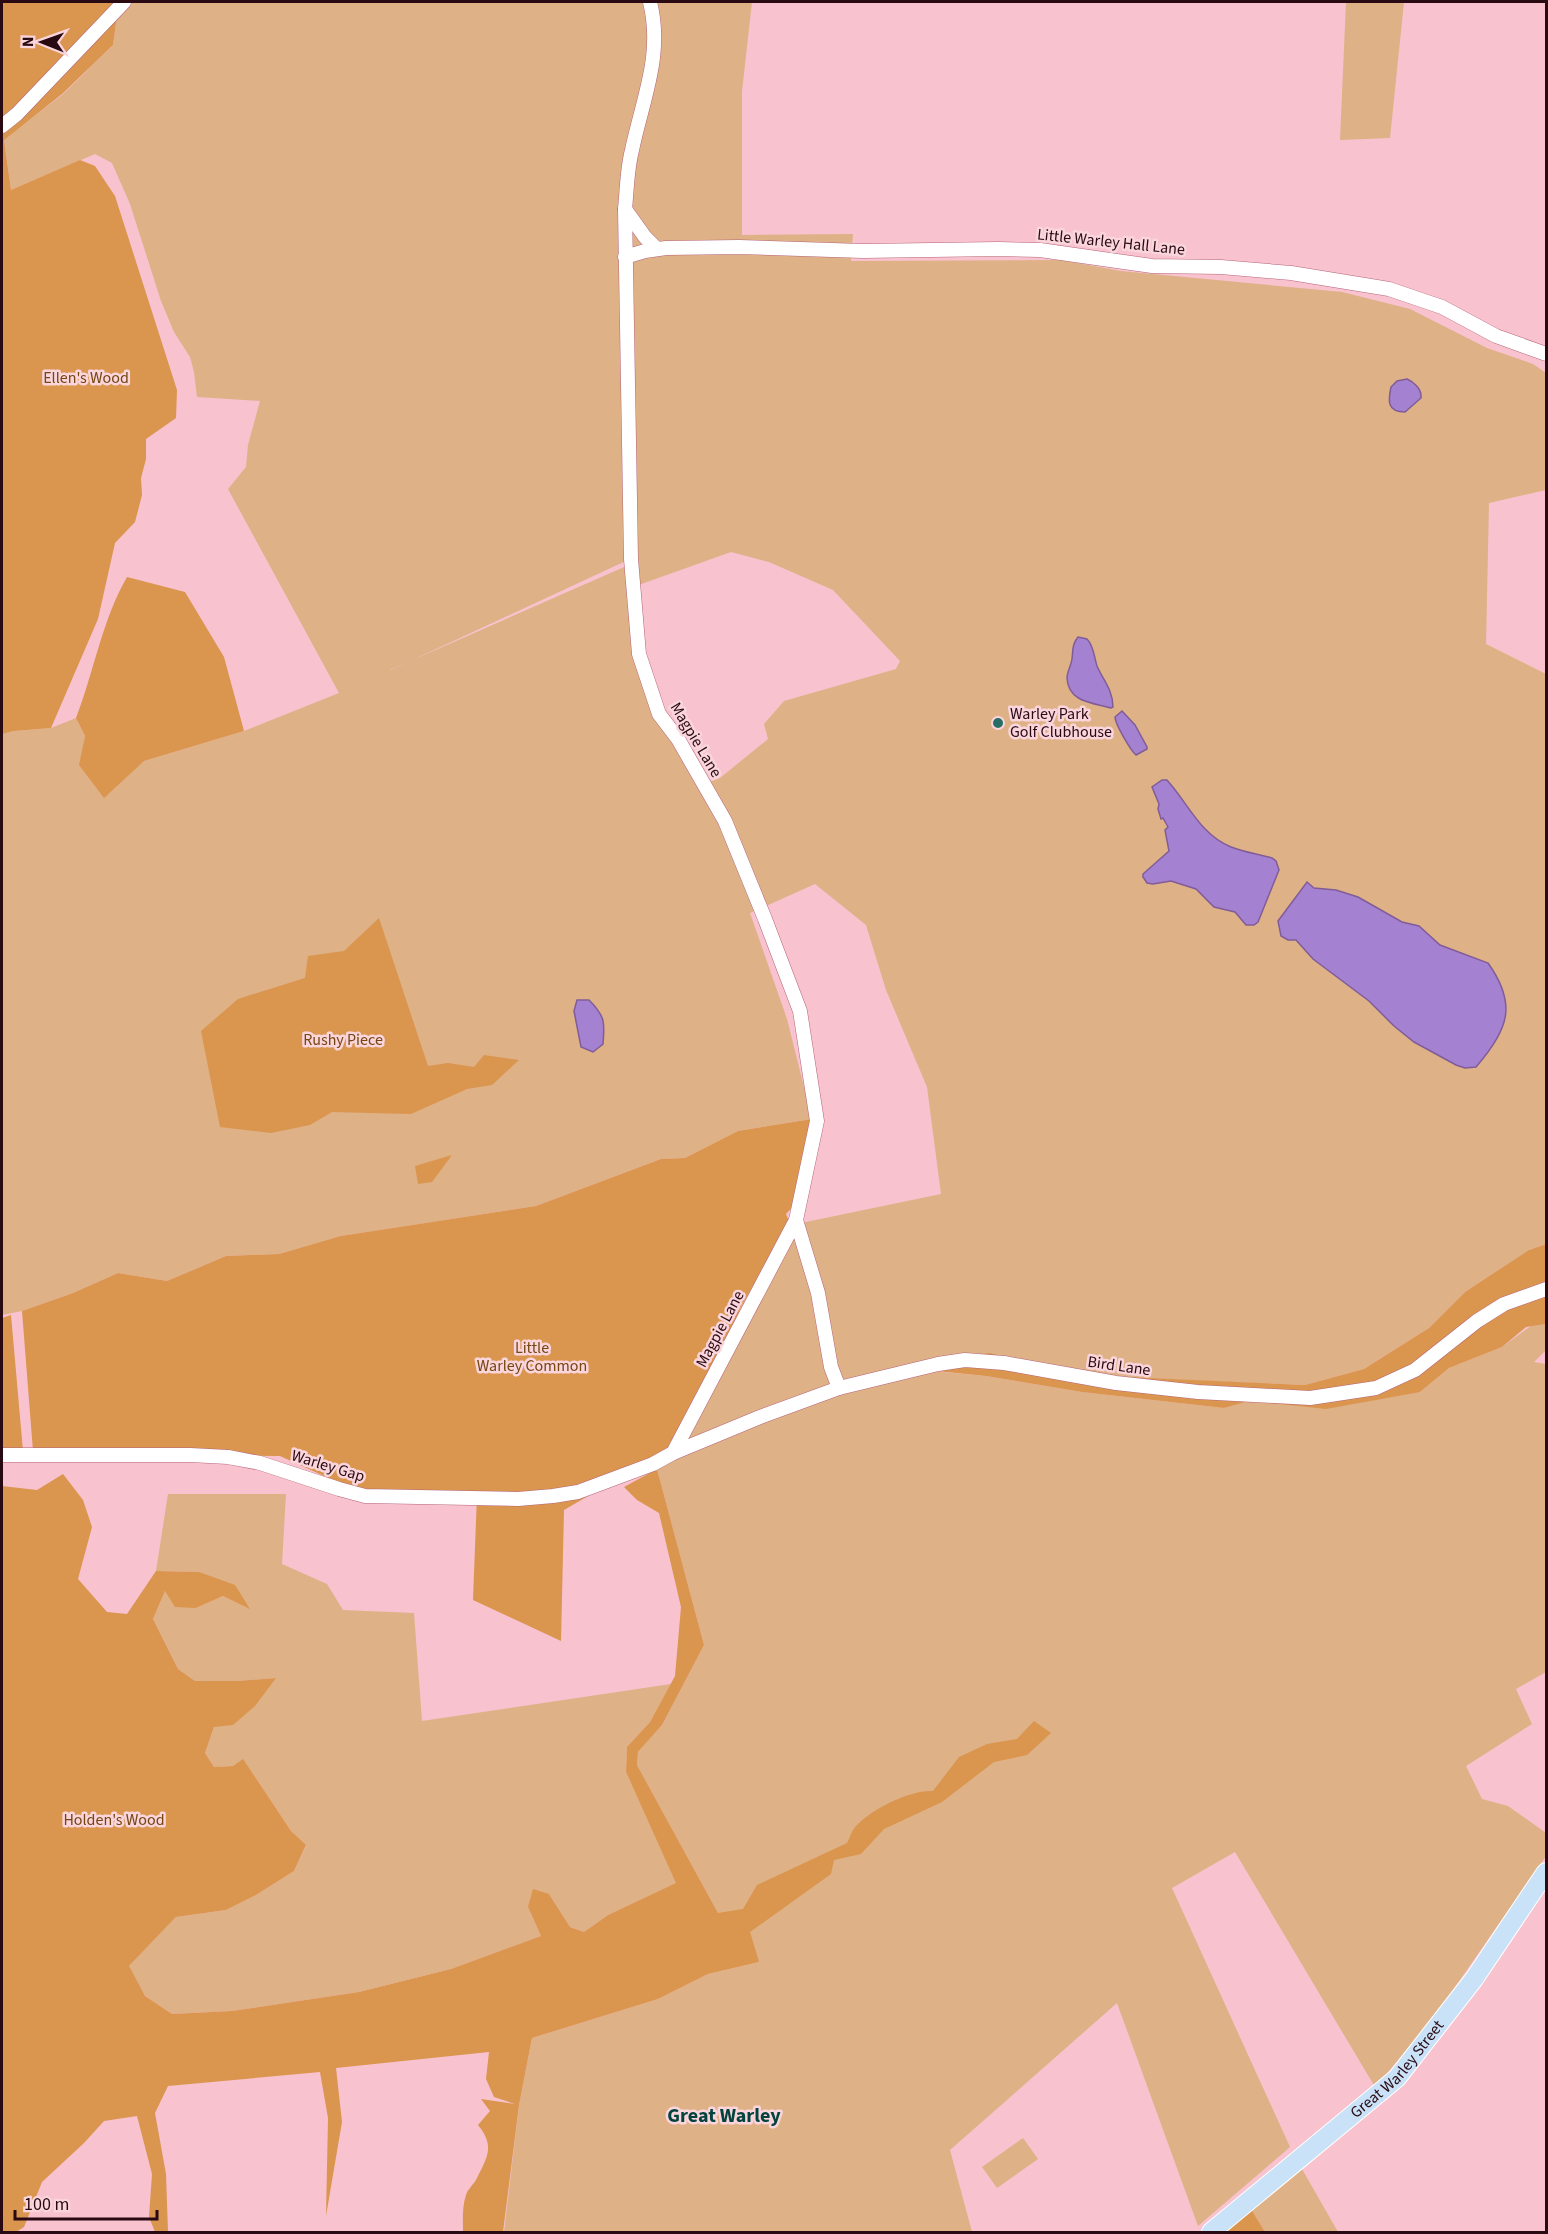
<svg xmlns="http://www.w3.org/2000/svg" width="1548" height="2234" font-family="'Source Sans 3',sans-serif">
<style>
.green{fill:#dfb186;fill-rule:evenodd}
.forest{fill:#da954e}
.water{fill:#a581d1;stroke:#805d98;stroke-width:1.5}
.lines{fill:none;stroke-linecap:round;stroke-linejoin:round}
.minor-casing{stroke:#b6657a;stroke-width:15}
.major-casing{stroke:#fff;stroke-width:20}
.minor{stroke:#fff;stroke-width:14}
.major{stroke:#c9e2f7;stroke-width:18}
.poi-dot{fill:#276f66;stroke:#fad5dc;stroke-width:2}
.labels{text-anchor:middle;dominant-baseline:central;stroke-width:5;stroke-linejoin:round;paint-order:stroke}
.street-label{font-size:16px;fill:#290a13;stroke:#fad5dc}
.park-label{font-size:16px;fill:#754611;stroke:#fad5dc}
.poi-label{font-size:16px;fill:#290a13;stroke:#fad5dc;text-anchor:start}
.quarter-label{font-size:20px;font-weight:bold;fill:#03433d;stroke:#fad5dc}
</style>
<rect width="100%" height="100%" fill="#f8c2ce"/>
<g class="green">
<path d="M 124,2 L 752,2 L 742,91 L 742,235 L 853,234 L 851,261 L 1061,260 L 1121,271 L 1342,292 L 1410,309 L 1487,348 L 1533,364 L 1546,373 L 1546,490 L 1489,503 L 1486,644 L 1546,674 L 1546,1244 L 1531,1249 L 1465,1292 L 1429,1328 L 1364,1369 L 1305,1385 L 910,1369 L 986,1376 L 1082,1392 L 1224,1408 L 1250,1401 L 1420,1392 L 1449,1368 L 1502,1347 L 1531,1326 L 1546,1324 L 1546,1350 L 1534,1362 L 1546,1364 L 1546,1672 L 1516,1689 L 1532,1724 L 1466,1766 L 1482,1799 L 1508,1806 L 1546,1833 L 1546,1856 L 1430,2023 L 1375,2087 L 1235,1852 L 1172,1888 L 1290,2147 L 1198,2226 L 1117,2003 L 950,2150 L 972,2232 L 504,2232 L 519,2105 L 532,2038 L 658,1999 L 708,1974 L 759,1962 L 718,1913 L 637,1765 L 638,1752 L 662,1725 L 704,1645 L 657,1469 L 739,1310 L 796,1220 L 801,1223 L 941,1194 L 927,1087 L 886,990 L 866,925 L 815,884 L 750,913 L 787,1019 L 812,1119 L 738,1131 L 685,1158 L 661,1159 L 536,1206 L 342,1236 L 279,1254 L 226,1256 L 167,1281 L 118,1273 L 73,1293 L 22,1311 L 2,1315 L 2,734 L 14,731 L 51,728 L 76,718 L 85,736 L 80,765 L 127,775 L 144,761 L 244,731 L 339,693 L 228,489 L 246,467 L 248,445 L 260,401 L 197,397 L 194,372 L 190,357 L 174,332 L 161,301 L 130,204 L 112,163 L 95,154 L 11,190 L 4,139 L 62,95 L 113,45 L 118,8 ZM 731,552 L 769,562 L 833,590 L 900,661 L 896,669 L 784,701 L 764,724 L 768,739 L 720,778 L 704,784 L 659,714 L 639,654 L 633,587 ZM 630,559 L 631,564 L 390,670 L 391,670 Z"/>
<path d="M 1346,2 L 1404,2 L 1390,138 L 1340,140 Z"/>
<path d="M 168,1494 L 286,1494 L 282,1564 L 327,1584 L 343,1610 L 414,1613 L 422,1721 L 671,1684 L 650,1722 L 627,1747 L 626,1772 L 677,1883 L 608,1915 L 584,1932 L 570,1927 L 549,1894 L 528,1907 L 541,1936 L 451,1969 L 359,1992 L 232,2011 L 172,2014 L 145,1996 L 128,1967 L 176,1917 L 226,1910 L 256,1895 L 294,1871 L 306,1846 L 291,1831 L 243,1760 L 233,1766 L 214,1767 L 205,1753 L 214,1727 L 275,1678 L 237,1681 L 195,1681 L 178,1669 L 153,1619 L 165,1591 L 196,1608 L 223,1596 L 250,1608 L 199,1572 L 156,1571 Z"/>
<path d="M 1023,2138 L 1038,2159 L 997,2188 L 982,2167 Z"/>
<path d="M 1302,2169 L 1338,2232 L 1265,2232 L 1251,2209 Z"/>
</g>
<g class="forest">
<path d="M 2,2 L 124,2 L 118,8 L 113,45 L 62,94 L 4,140 L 11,190 L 80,160 L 95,166 L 115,196 L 177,390 L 176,418 L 146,439 L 146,459 L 141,478 L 142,495 L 135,522 L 115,543 L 98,619 L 51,728 L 14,731 L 2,734 Z"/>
<path d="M 127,577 L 185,592 L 224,657 L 244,731 L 144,761 L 104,798 L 79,765 L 85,736 L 76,718 C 94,672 102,620 127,577 Z"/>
<path d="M 379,918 L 428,1066 L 448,1063 L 474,1067 L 484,1055 L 519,1060 L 492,1085 L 467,1089 L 411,1114 L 332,1112 L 310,1125 L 271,1133 L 220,1127 L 201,1031 L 238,999 L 305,978 L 308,956 L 344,951 Z"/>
<path d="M 812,1119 L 797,1202 L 786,1214 L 790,1224 L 739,1310 L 737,1324 L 669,1449 L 564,1510 L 561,1641 L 473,1600 L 477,1495 L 398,1494 L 346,1486 L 280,1456 L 126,1455 L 33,1451 L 22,1311 L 73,1293 L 118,1273 L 167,1281 L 226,1256 L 279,1254 L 341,1236 L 536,1206 L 661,1159 L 685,1158 L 738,1131 Z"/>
<path d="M 452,1155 L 432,1182 L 418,1184 L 415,1166 Z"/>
<path d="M 1546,1244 L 1546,1324 L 1526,1327 L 1502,1347 L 1449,1368 L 1420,1392 L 1326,1409 L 1250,1401 L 1224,1408 L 1082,1392 L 986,1376 L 907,1368 L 989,1353 L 1080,1375 L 1305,1385 L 1364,1369 L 1429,1328 L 1465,1292 L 1529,1250 Z"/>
<path d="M 11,1315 L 23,1451 L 2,1453 L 2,1318 Z"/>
<path d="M 657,1469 L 704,1645 L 662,1725 L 638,1752 L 637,1765 L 718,1913 L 743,1909 L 757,1885 L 847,1843 C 850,1837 852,1830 856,1826 C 872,1809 909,1790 933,1791 L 959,1757 L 987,1744 L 1017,1739 L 1034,1721 L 1051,1733 L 1027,1755 L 994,1762 L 942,1802 L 884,1829 L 861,1854 L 834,1860 L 831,1874 L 750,1932 L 759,1962 L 708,1974 L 658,1999 L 532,2038 L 519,2105 L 503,2232 L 463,2232 C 463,2220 462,2207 466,2195 C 468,2189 473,2185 476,2180 C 488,2156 495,2146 478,2125 L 490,2111 L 481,2099 L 515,2104 L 494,2097 L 486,2079 L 489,2052 L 336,2068 L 342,2122 L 326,2216 L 328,2118 L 320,2072 L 168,2086 L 155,2113 L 166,2174 L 168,2232 L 155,2232 L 149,2217 L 152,2174 L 137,2116 L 104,2121 L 84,2143 L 42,2182 L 24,2227 L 16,2232 L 2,2232 L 2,1486 L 37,1490 L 63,1474 L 83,1500 L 92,1527 L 78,1579 L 107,1612 L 127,1614 L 156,1571 L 199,1572 L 235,1585 L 250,1609 L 223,1596 L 196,1608 L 175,1607 L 165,1591 L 153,1619 L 178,1669 L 195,1681 L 237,1681 L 276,1678 L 255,1706 L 233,1725 L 214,1727 L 205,1753 L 214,1767 L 233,1766 L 243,1759 L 291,1831 L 306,1845 L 294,1871 L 256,1895 L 226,1910 L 176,1917 L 129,1966 L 145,1996 L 172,2014 L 232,2011 L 359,1992 L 451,1969 L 541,1936 L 528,1907 L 533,1889 L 549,1894 L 570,1927 L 584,1932 L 608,1915 L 676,1883 L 626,1772 L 627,1747 L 650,1722 L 675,1676 L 681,1607 L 659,1513 L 637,1500 L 624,1487 Z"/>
<path d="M 1251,2209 L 1265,2232 L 1224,2232 Z"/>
</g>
<g class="water">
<path d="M 1407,379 C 1414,382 1422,389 1421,398 L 1405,412 C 1387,412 1388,401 1391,387 L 1397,381 Z"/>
<path d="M 1078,637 L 1087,639 C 1094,646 1094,657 1097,666 C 1103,680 1113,690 1113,707 L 1111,708 C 1095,703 1068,703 1067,678 C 1067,672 1071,666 1072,659 C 1073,651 1072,644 1078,637 Z"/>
<path d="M 1122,711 L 1135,725 L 1147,747 L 1147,749 L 1136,755 C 1131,751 1115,724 1115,717 Z"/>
<path d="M 1162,780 L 1167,780 L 1172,786 C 1190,808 1203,836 1231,847 C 1243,852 1258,854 1272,858 L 1276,861 L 1279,870 L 1258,922 L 1254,925 L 1246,925 L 1235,912 L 1214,907 L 1196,889 L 1171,881 L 1153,884 L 1147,883 L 1143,877 L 1143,874 L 1169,851 L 1165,830 L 1168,827 L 1163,818 L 1161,819 L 1158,809 L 1159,804 L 1152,787 Z"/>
<path d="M 1307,882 L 1314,888 L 1336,890 L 1358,897 L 1402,922 L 1419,926 L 1440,945 L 1488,963 C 1518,1005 1508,1030 1476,1067 L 1465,1068 L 1456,1065 L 1414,1042 L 1394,1026 L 1369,1001 L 1313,959 L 1296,940 L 1288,940 L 1281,936 L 1278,921 Z"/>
<path d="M 577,1000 L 589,1000 C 605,1016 605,1022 603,1044 L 593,1052 L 581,1047 L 574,1011 Z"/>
</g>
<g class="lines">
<defs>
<g id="minor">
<path d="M 650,2 C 663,55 643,98 632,150 C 627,169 627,190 625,209 L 631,559 L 639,654 L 659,714 L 678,739 L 725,821 L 765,919 L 800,1011 L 817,1121 L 796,1220 L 818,1293 L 831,1367 L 839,1388"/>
<path d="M 2,126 L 17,114 L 124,2"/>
<path d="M 625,209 L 645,237 L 657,249"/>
<path d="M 625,257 L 645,251 L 666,248 L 739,247 L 863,251 L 999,249 L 1040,250 L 1152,266 L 1221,267 L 1291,273 L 1389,289 L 1442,307 L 1496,336 L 1546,354"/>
<path d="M 673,1453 L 796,1220"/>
<path d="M 2,1455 L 190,1455 L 228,1457 L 260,1463 L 339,1489 L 365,1496 L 518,1499 L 553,1496 L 578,1492 L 653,1464 L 673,1453 L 760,1417 L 839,1388 L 938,1364 L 965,1360 L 1004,1363 L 1116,1383 L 1198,1392 L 1310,1398 L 1376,1388 L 1415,1370 L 1477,1321 L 1504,1304 L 1546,1289"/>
</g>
<g id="major">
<path id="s1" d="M 1211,2232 L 1397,2078 L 1474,1979 L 1546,1872"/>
</g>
</defs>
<use href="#minor" class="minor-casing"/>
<use href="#major" class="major-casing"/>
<use href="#minor" class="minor"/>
<use href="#major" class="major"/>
</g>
<circle class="poi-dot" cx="998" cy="723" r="6"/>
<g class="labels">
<g class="street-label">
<text transform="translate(1111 242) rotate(6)">Little Warley Hall Lane</text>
<text transform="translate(696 740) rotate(59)">Magpie Lane</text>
<text transform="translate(720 1329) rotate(-62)">Magpie Lane</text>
<text transform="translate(1119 1366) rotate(8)">Bird Lane</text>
<text transform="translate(328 1466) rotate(17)">Warley Gap</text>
<text stroke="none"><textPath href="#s1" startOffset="248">Great Warley Street</textPath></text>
</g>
<g class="park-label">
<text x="86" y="378">Ellen's Wood</text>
<text x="343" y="1040">Rushy Piece</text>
<text x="532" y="1348">Little<tspan x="532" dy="18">Warley Common</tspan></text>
<text x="114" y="1820">Holden's Wood</text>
</g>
<g class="poi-label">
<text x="1010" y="714">Warley Park<tspan x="1010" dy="18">Golf Clubhouse</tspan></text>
</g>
<g class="quarter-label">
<text x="724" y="2116">Great Warley</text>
</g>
</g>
<rect width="1548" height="2234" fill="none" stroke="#290a13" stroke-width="6"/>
<g transform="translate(42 42) rotate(271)" stroke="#fad5dc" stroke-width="4.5" paint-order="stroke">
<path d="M0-4.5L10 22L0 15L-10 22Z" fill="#290a13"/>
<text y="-9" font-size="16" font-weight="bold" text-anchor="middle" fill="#290a13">N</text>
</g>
<path d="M15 2210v9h142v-9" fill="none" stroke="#290a13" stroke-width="3"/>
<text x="24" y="2210" font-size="18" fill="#290a13" stroke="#fad5dc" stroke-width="4.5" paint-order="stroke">100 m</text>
</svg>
